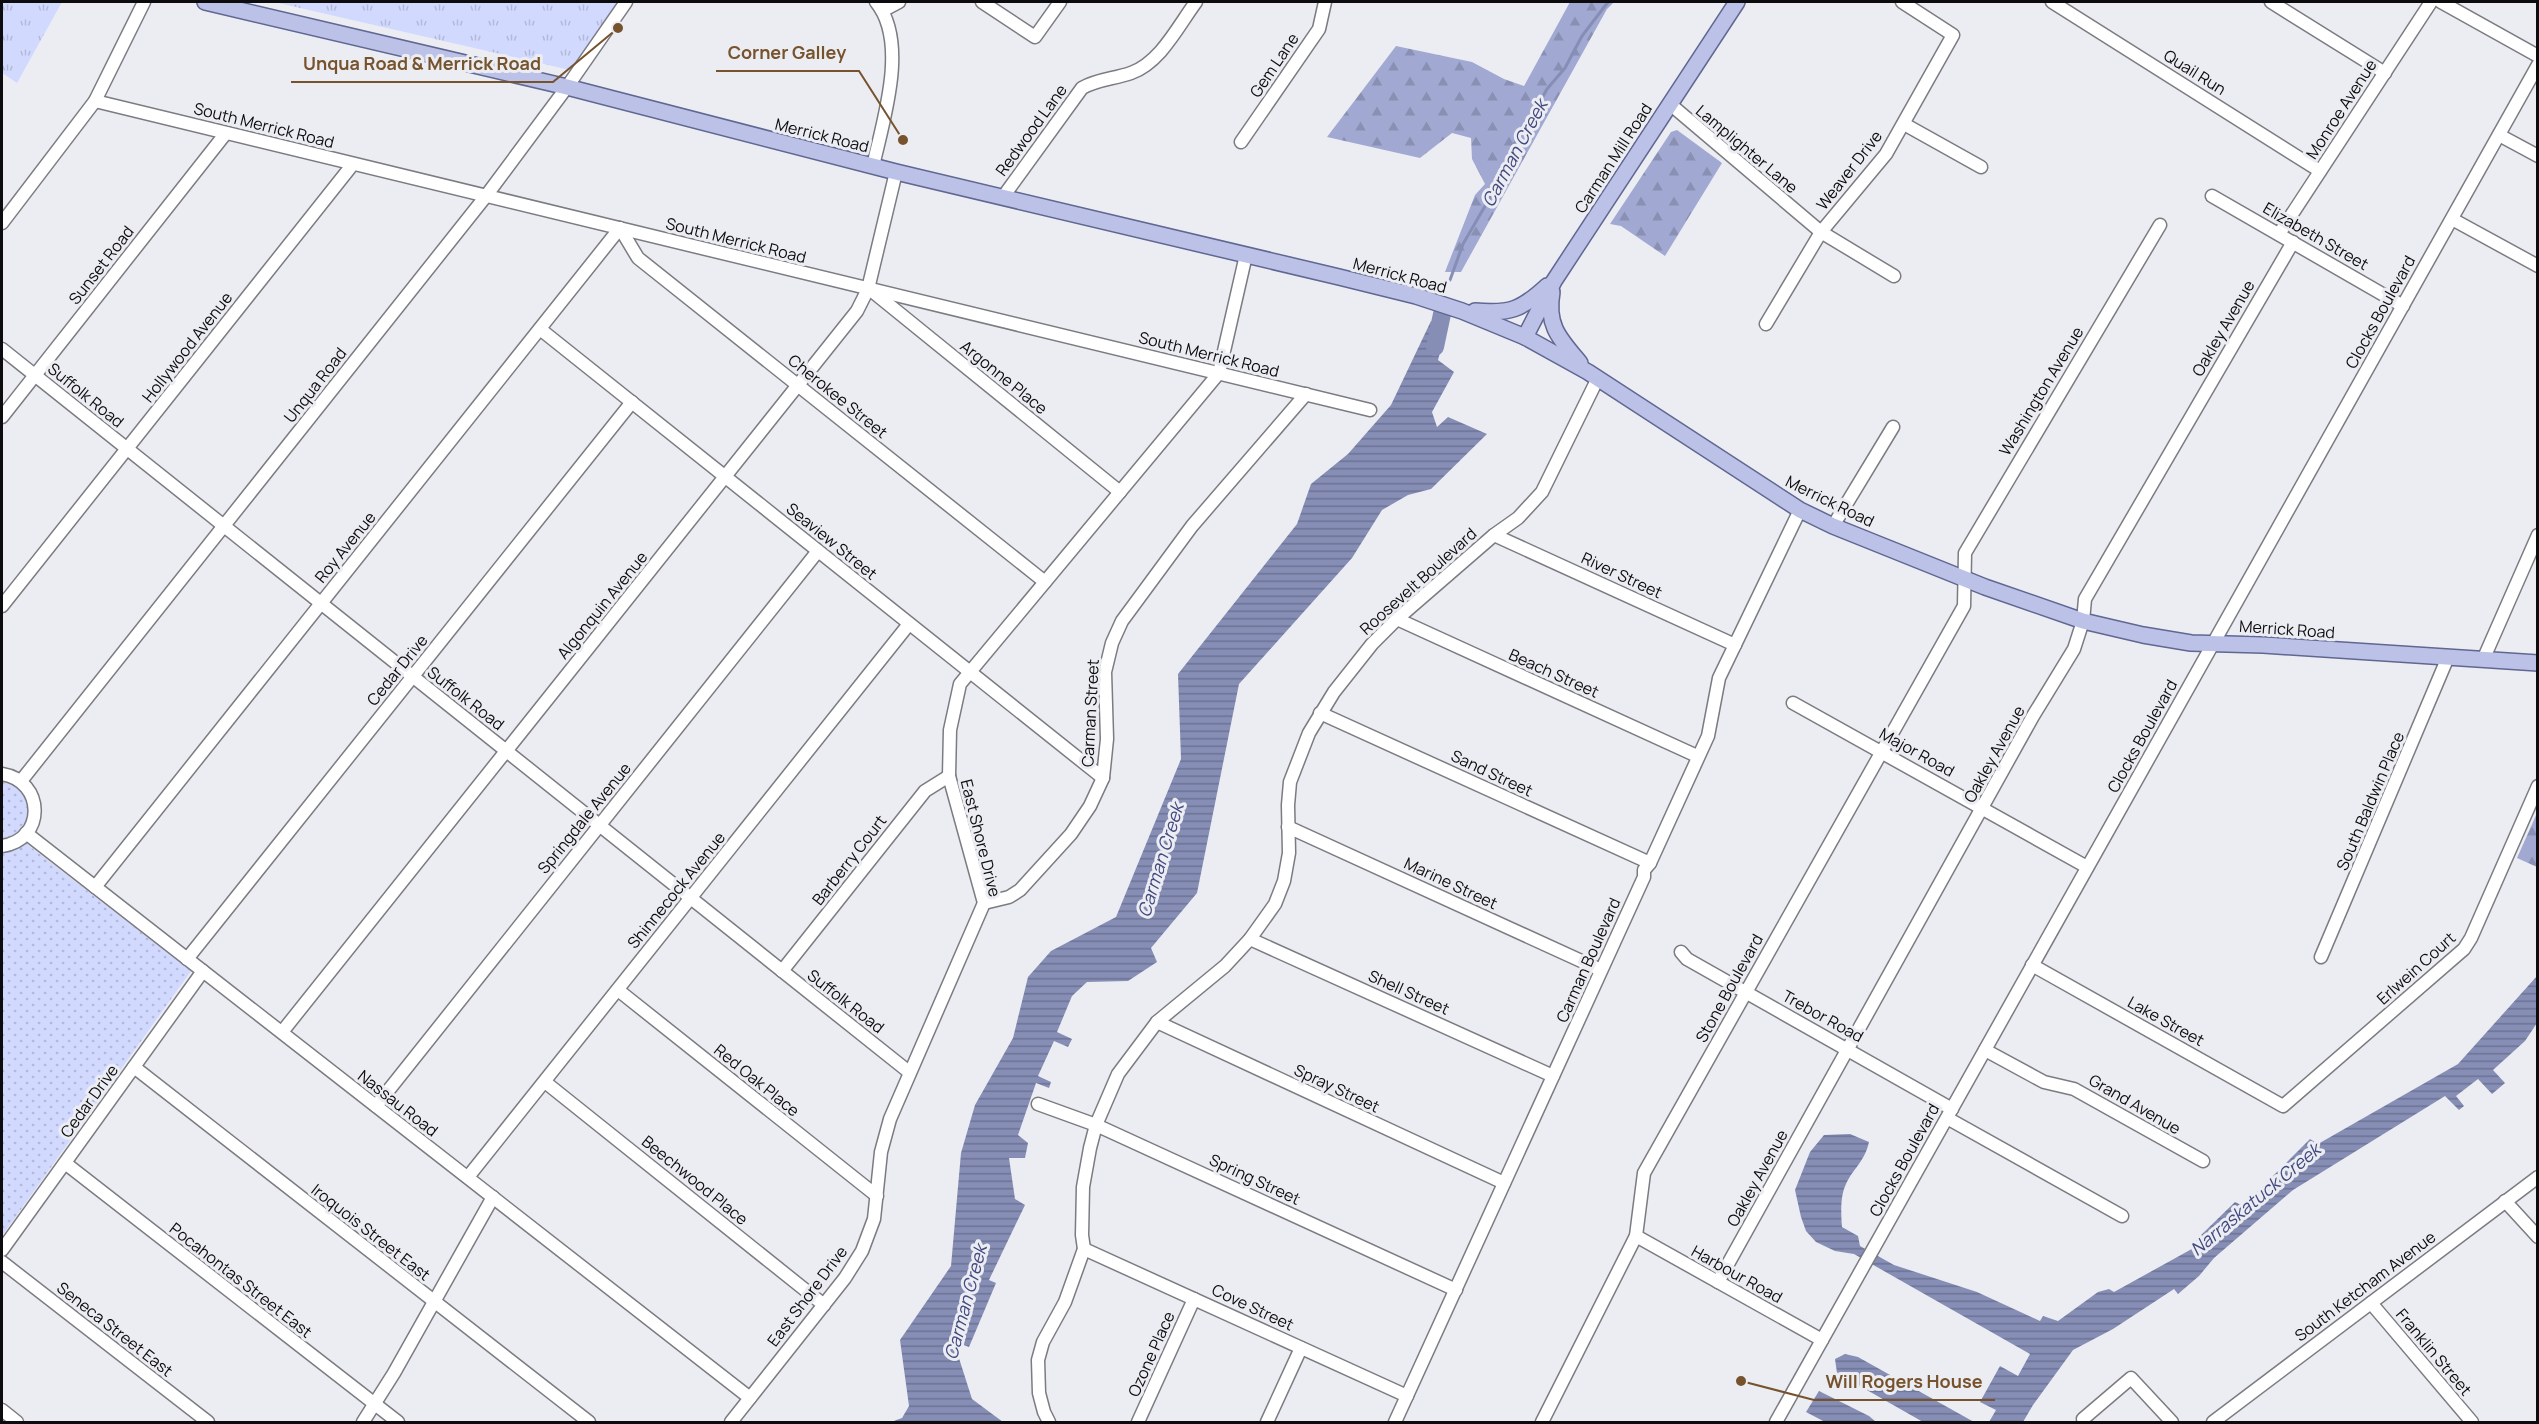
<svg xmlns="http://www.w3.org/2000/svg" width="2539" height="1424" font-family="Manrope,sans-serif">
<style>
.grass{fill:url(#grass-dots)}
.forest{fill:url(#forest-firs)}
.park{fill:url(#park-tufts)}
.water{fill:url(#water-rules)}
.lines{fill:none;stroke-linecap:round;stroke-linejoin:round}
.stream{stroke:#868eb6;stroke-width:3}
.river{stroke:#868eb6;stroke-width:18}
.minor-casing{stroke:#7b7c81;stroke-width:15}
.major-casing{stroke:#606791;stroke-width:18}
.minor{stroke:#fff;stroke-width:12}
.major{stroke:#bbc1e7;stroke-width:15}
.labels{text-anchor:middle;dominant-baseline:central;stroke-width:6;stroke-linejoin:round;paint-order:stroke}
.street-label{font-size:16px;fill:#0c0c0e;stroke:#ecedf2}
.water-label{font-size:18px;font-style:italic;fill:#42497f;stroke:#ecedf2}
.leader{fill:none;stroke:#77532d;stroke-width:2}
.callout-dot{fill:#77532d;stroke:#ecedf2;stroke-width:2}
.callout-label{font-size:18px;text-anchor:middle;font-weight:bold;fill:#77532d;stroke:#ecedf2;stroke-width:6;stroke-linejoin:round;paint-order:stroke}
</style>
<defs>
<pattern id="grass-dots" width="8" height="8" patternUnits="userSpaceOnUse" patternTransform="scale(1.5)"><rect width="8" height="8" fill="#d2d9fe"/><path d="M2 2h.1M6 6h.1" fill="none" stroke="#b3b9d8" stroke-width="1.8" stroke-linecap="round"/></pattern>
<pattern id="forest-firs" width="22" height="20" patternUnits="userSpaceOnUse" patternTransform="scale(1.5)"><rect width="22" height="20" fill="#a1a9d2"/><path d="M5 1l3.5 6h-7zM16 11l3.5 6h-7z" fill="#8990b3"/></pattern>
<pattern id="park-tufts" width="24" height="20" patternUnits="userSpaceOnUse" patternTransform="scale(1.5)"><rect width="24" height="20" fill="#d2d9fe"/><path d="M3 7l-1-3M5 7V3M7 7l1-3M15 17l-1-3M17 17v-4M19 17l1-3" fill="none" stroke="#b3b9d8"/></pattern>
<pattern id="water-rules" width="6" height="5" patternUnits="userSpaceOnUse" patternTransform="scale(1.5)"><rect width="6" height="5" fill="#868eb6"/><path d="M0 2.5h6" fill="none" stroke="#6c7292"/></pattern>
</defs>
<rect width="100%" height="100%" fill="#ecedf2"/>
<path class="grass" d="M 2,775 L 19,782 L 33,812 L 19,838 L 191,971 L 2,1236 Z"/>
<g class="forest">
<path d="M 1570,2 L 1614,2 L 1607,9 L 1461,272 L 1445,272 L 1475,195 L 1485,184 L 1472,159 L 1471,138 L 1452,133 L 1420,158 L 1327,137 L 1396,46 L 1472,62 L 1504,79 L 1524,86 Z"/>
<path d="M 1677,130 L 1722,163 L 1665,256 L 1621,226 L 1610,224 L 1671,132 Z"/>
<path d="M 2537,813 L 2538,867 L 2537,867 L 2517,858 Z"/>
</g>
<g class="park">
<path d="M 2,2 L 62,2 L 17,83 L 2,73 Z"/>
<path d="M 274,2 L 621,2 L 574,71 Z"/>
</g>
<g class="water">
<path d="M 1431,321 L 1447,326 L 1438,360 L 1454,372 L 1432,412 L 1437,427 L 1448,417 L 1487,434 L 1431,489 L 1408,495 L 1382,510 L 1352,558 L 1239,684 L 1197,893 L 1151,948 L 1157,962 L 1128,981 L 1087,982 L 1072,996 L 1057,1032 L 1072,1039 L 1068,1047 L 1054,1041 L 1038,1076 L 1051,1082 L 1049,1088 L 1036,1083 L 1018,1135 L 1028,1143 L 1025,1158 L 1009,1158 L 1015,1199 L 1025,1205 L 989,1280 L 996,1283 L 969,1347 L 958,1343 L 957,1352 L 972,1399 L 1003,1422 L 891,1422 L 902,1418 L 909,1406 L 900,1340 L 951,1266 L 961,1153 L 975,1105 L 1013,1038 L 1028,977 L 1051,951 L 1116,917 L 1181,759 L 1178,674 L 1297,524 L 1311,484 L 1348,454 L 1391,405 Z"/>
<path d="M 2537,976 L 2537,1023 L 2525,1041 L 2493,1070 L 2505,1083 L 2492,1094 L 2478,1079 L 2456,1096 L 2464,1106 L 2459,1110 L 2445,1096 L 2293,1190 L 2214,1258 L 2199,1276 L 2178,1294 L 2174,1289 L 2113,1329 L 2073,1350 L 2033,1405 L 2023,1422 L 1989,1422 L 1996,1410 L 1980,1402 L 2000,1366 L 2018,1376 L 2030,1354 L 1854,1254 L 1835,1251 L 1816,1242 L 1806,1231 L 1801,1217 L 1795,1190 L 1810,1152 L 1824,1135 L 1850,1134 L 1869,1142 C 1864,1163 1854,1167 1846,1184 C 1840,1196 1841,1214 1842,1227 L 1858,1236 L 1860,1246 L 1894,1265 L 1977,1292 L 2040,1321 L 2043,1316 L 2058,1321 L 2098,1292 L 2109,1289 L 2114,1292 L 2199,1245 L 2196,1240 L 2235,1202 L 2243,1206 L 2310,1139 L 2318,1144 L 2458,1064 Z"/>
<path d="M 1845,1354 L 1858,1357 L 1974,1422 L 1923,1422 L 1837,1373 L 1835,1359 Z"/>
<path d="M 1819,1391 L 1869,1416 L 1876,1422 L 1825,1422 L 1806,1412 Z"/>
</g>
<g class="lines">
<path class="stream" d="M 1450,280 L 1463,244 L 1503,175 L 1510,152 L 1520,134 L 1535,120 L 1540,102 L 1547,89 L 1565,68 L 1582,36 L 1608,2"/>
<path class="river" d="M 1435,347 L 1442,314"/>
<defs>
<g id="minor">
<path d="M 982,2 L 1035,37 L 1060,2"/>
<path d="M 2052,2 L 2320,171"/>
<path d="M 2271,2 L 2385,73"/>
<path d="M 2441,2 L 2538,56"/>
<path d="M 884,10 L 899,2"/>
<path d="M 95,101 L 1370,410"/>
<path d="M 1670,104 L 1821,232 L 1894,276"/>
<path d="M 1904,124 L 1981,167"/>
<path d="M 2499,135 L 2538,156"/>
<path d="M 1241,142 L 1319,29 L 1325,2"/>
<path d="M 873,166 C 883,121 909,42 876,2"/>
<path d="M 2212,196 L 2403,306"/>
<path d="M 1003,197 L 1082,88 C 1098,79 1114,79 1131,73 C 1161,62 1178,26 1196,2"/>
<path d="M 2452,219 L 2538,266"/>
<path d="M 2,223 L 95,101 L 144,2"/>
<path d="M 2279,234 L 2431,2"/>
<path d="M 872,291 L 1120,492"/>
<path d="M 1766,324 L 1821,232 L 1886,154 L 1953,35 L 1902,2"/>
<path d="M 540,329 L 1103,778"/>
<path d="M 2,349 L 909,1072"/>
<path d="M 2,417 L 226,133"/>
<path d="M 1833,526 L 1893,427"/>
<path d="M 1494,535 L 1735,645"/>
<path d="M 2,606 L 353,164"/>
<path d="M 1397,619 L 1697,756"/>
<path d="M 2483,660 L 2538,535"/>
<path d="M 1793,703 L 2087,867"/>
<path d="M 1320,713 L 1650,863"/>
<path d="M 2,774 C 45,781 46,840 2,846"/>
<path d="M 21,781 L 486,196 L 567,87 L 626,2"/>
<path d="M 1288,827 L 1601,970"/>
<path d="M 26,833 L 750,1398"/>
<path d="M 95,887 L 620,228 L 638,258 L 1045,582"/>
<path d="M 984,903 L 1009,897 L 1020,890 L 1071,834 L 1090,806 L 1103,778 L 1107,739 L 1105,672 L 1112,643 L 1122,621 L 1192,526 L 1306,394"/>
<path d="M 1250,939 L 1553,1076"/>
<path d="M 1681,952 L 1687,959 L 1952,1109"/>
<path d="M 2321,957 L 2448,657"/>
<path d="M 187,959 L 632,402"/>
<path d="M 2032,965 L 2283,1106 L 2464,949 L 2471,938 L 2538,786"/>
<path d="M 782,971 L 925,791 L 949,776"/>
<path d="M 618,990 L 877,1196"/>
<path d="M 1157,1022 L 1504,1183"/>
<path d="M 282,1032 L 857,311 L 868,289 L 896,172"/>
<path d="M 1985,1050 L 2044,1082 L 2074,1089 L 2203,1161"/>
<path d="M 134,1067 L 589,1422"/>
<path d="M 545,1082 L 824,1305"/>
<path d="M 1038,1104 L 1096,1125 L 1456,1290"/>
<path d="M 376,1106 L 818,551"/>
<path d="M 1947,1118 L 2122,1216"/>
<path d="M 65,1163 L 398,1422"/>
<path d="M 468,1177 L 909,624"/>
<path d="M 2505,1201 L 2538,1237"/>
<path d="M 1636,1236 L 1822,1340"/>
<path d="M 1084,1249 L 1407,1396"/>
<path d="M 2,1250 L 203,971"/>
<path d="M 2,1262 L 208,1422"/>
<path d="M 1718,1282 L 2033,716 L 2074,649 L 2083,621 L 2085,599 L 2293,242"/>
<path d="M 2371,1303 L 2472,1422"/>
<path d="M 2,1410 L 17,1422"/>
<path d="M 2083,1419 L 2131,1378 L 2172,1422"/>
<path d="M 363,1422 L 394,1373 L 493,1197"/>
<path d="M 731,1422 L 845,1278 L 862,1251 L 874,1219 L 881,1152 L 890,1119 L 984,903 L 949,776 L 950,730 L 960,684 L 1219,373 L 1246,255"/>
<path d="M 1049,1422 L 1044,1412 L 1039,1393 L 1038,1360 L 1043,1342 L 1065,1302 L 1084,1249 L 1082,1235 L 1083,1187 L 1090,1148 L 1096,1125 L 1118,1074 L 1157,1022 L 1225,966 L 1250,939 L 1275,904 L 1284,881 L 1289,853 L 1288,805 L 1290,782 L 1309,733 L 1334,692 L 1372,644 L 1397,619 L 1494,535 L 1518,518 L 1542,492 L 1598,378"/>
<path d="M 1138,1422 L 1194,1299"/>
<path d="M 1267,1422 L 1301,1348"/>
<path d="M 1395,1422 L 1644,877 L 1644,870 L 1650,863 L 1708,736 L 1719,678 L 1800,510"/>
<path d="M 1542,1422 L 1636,1236 L 1644,1173 L 1964,606 L 1965,553 L 2160,225"/>
<path d="M 1776,1422 L 2538,65"/>
<path d="M 2213,1422 L 2538,1177"/>
</g>
<g id="major">
<path d="M 205,2 L 567,87 L 896,172 L 1339,277 L 1416,296 L 1462,311 L 1525,337 L 1588,372 L 1800,510 L 1833,526 L 1985,587 L 2083,621 L 2143,635 L 2191,643 L 2263,645 L 2538,663"/>
<path d="M 1552,292 C 1546,326 1560,339 1580,363"/>
<path d="M 1475,311 C 1510,314 1521,310 1547,286"/>
<path d="M 1525,337 L 1554,281 L 1737,2"/>
</g>
</defs>
<use href="#minor" class="minor-casing"/>
<use href="#major" class="major-casing"/>
<use href="#minor" class="minor"/>
<use href="#major" class="major"/>
</g>
<g class="labels">
<g class="street-label">
<text transform="translate(1274 65) rotate(-56)">Gem Lane</text>
<text transform="translate(2195 72) rotate(32)">Quail Run</text>
<text transform="translate(2341 109) rotate(-57)">Monroe Avenue</text>
<text transform="translate(264 125) rotate(14)">South Merrick Road</text>
<text transform="translate(1031 130) rotate(-54)">Redwood Lane</text>
<text transform="translate(822 135) rotate(14)">Merrick Road</text>
<text transform="translate(1747 149) rotate(40)">Lamplighter Lane</text>
<text transform="translate(1613 158) rotate(-57)">Carman Mill Road</text>
<text transform="translate(1849 170) rotate(-52)">Weaver Drive</text>
<text transform="translate(2316 236) rotate(30)">Elizabeth Street</text>
<text transform="translate(736 240) rotate(14)">South Merrick Road</text>
<text transform="translate(101 265) rotate(-52)">Sunset Road</text>
<text transform="translate(1400 275) rotate(15)">Merrick Road</text>
<text transform="translate(2380 312) rotate(-61)">Clocks Boulevard</text>
<text transform="translate(2223 328) rotate(-60)">Oakley Avenue</text>
<text transform="translate(187 347) rotate(-52)">Hollywood Avenue</text>
<text transform="translate(1209 354) rotate(14)">South Merrick Road</text>
<text transform="translate(1004 377) rotate(39)">Argonne Place</text>
<text transform="translate(315 385) rotate(-52)">Unqua Road</text>
<text transform="translate(2041 391) rotate(-59)">Washington Avenue</text>
<text transform="translate(86 395) rotate(39)">Suffolk Road</text>
<text transform="translate(838 396) rotate(39)">Cherokee Street</text>
<text transform="translate(1830 501) rotate(26)">Merrick Road</text>
<text transform="translate(832 541) rotate(39)">Seaview Street</text>
<text transform="translate(345 547) rotate(-51)">Roy Avenue</text>
<text transform="translate(1622 575) rotate(25)">River Street</text>
<text transform="translate(1418 581) rotate(-42)">Roosevelt Boulevard</text>
<text transform="translate(602 605) rotate(-51)">Algonquin Avenue</text>
<text transform="translate(2287 629) rotate(4)">Merrick Road</text>
<text transform="translate(397 670) rotate(-51)">Cedar Drive</text>
<text transform="translate(1554 673) rotate(24)">Beach Street</text>
<text transform="translate(466 698) rotate(38)">Suffolk Road</text>
<text transform="translate(1090 713) rotate(-87)">Carman Street</text>
<text transform="translate(2142 736) rotate(-61)">Clocks Boulevard</text>
<text transform="translate(1917 752) rotate(29)">Major Road</text>
<text transform="translate(1994 754) rotate(-61)">Oakley Avenue</text>
<text transform="translate(1492 773) rotate(25)">Sand Street</text>
<text transform="translate(2370 801) rotate(-67)">South Baldwin Place</text>
<text transform="translate(584 818) rotate(-51)">Springdale Avenue</text>
<text transform="translate(981 838) rotate(76)">East Shore Drive</text>
<text transform="translate(849 860) rotate(-52)">Barberry Court</text>
<text transform="translate(1451 883) rotate(25)">Marine Street</text>
<text transform="translate(676 890) rotate(-51)">Shinnecock Avenue</text>
<text transform="translate(1588 960) rotate(-66)">Carman Boulevard</text>
<text transform="translate(2416 968) rotate(-42)">Erlwein Court</text>
<text transform="translate(1729 988) rotate(-61)">Stone Boulevard</text>
<text transform="translate(1409 992) rotate(24)">Shell Street</text>
<text transform="translate(846 1001) rotate(38)">Suffolk Road</text>
<text transform="translate(1823 1016) rotate(29)">Trebor Road</text>
<text transform="translate(2166 1021) rotate(29)">Lake Street</text>
<text transform="translate(757 1080) rotate(39)">Red Oak Place</text>
<text transform="translate(1337 1088) rotate(25)">Spray Street</text>
<text transform="translate(89 1101) rotate(-54)">Cedar Drive</text>
<text transform="translate(398 1103) rotate(38)">Nassau Road</text>
<text transform="translate(2135 1104) rotate(30)">Grand Avenue</text>
<text transform="translate(1904 1160) rotate(-61)">Clocks Boulevard</text>
<text transform="translate(1757 1178) rotate(-61)">Oakley Avenue</text>
<text transform="translate(1255 1179) rotate(25)">Spring Street</text>
<text transform="translate(695 1180) rotate(39)">Beechwood Place</text>
<text transform="translate(371 1232) rotate(38)">Iroquois Street East</text>
<text transform="translate(1737 1274) rotate(29)">Harbour Road</text>
<text transform="translate(241 1280) rotate(38)">Pocahontas Street East</text>
<text transform="translate(2365 1286) rotate(-37)">South Ketcham Avenue</text>
<text transform="translate(807 1296) rotate(-53)">East Shore Drive</text>
<text transform="translate(1253 1307) rotate(25)">Cove Street</text>
<text transform="translate(115 1329) rotate(38)">Seneca Street East</text>
<text transform="translate(2434 1352) rotate(50)">Franklin Street</text>
<text transform="translate(1151 1354) rotate(-66)">Ozone Place</text>
</g>
<g class="water-label">
<text transform="translate(1514 153) rotate(-62)">Carman Creek</text>
<text transform="translate(1160 860) rotate(-73)">Carman Creek</text>
<text transform="translate(2255 1199) rotate(-40)">Narraskatuck Creek</text>
<text transform="translate(965 1302) rotate(-75)">Carman Creek</text>
</g>
</g>
<path class="leader" d="M903 140L859 71H716M618 28L553 82H291M1741 1381L1814 1400H1995"/>
<g class="callout-dot">
<circle cx="903" cy="140" r="6"/>
<circle cx="618" cy="28" r="6"/>
<circle cx="1741" cy="1381" r="6"/>
</g>
<g class="callout-label">
<text x="787" y="59">Corner Galley</text>
<text x="422" y="70">Unqua Road &amp; Merrick Road</text>
<text x="1904" y="1388">Will Rogers House</text>
</g>
<rect width="2539" height="1424" fill="none" stroke="#0c0c0e" stroke-width="6"/>
</svg>
